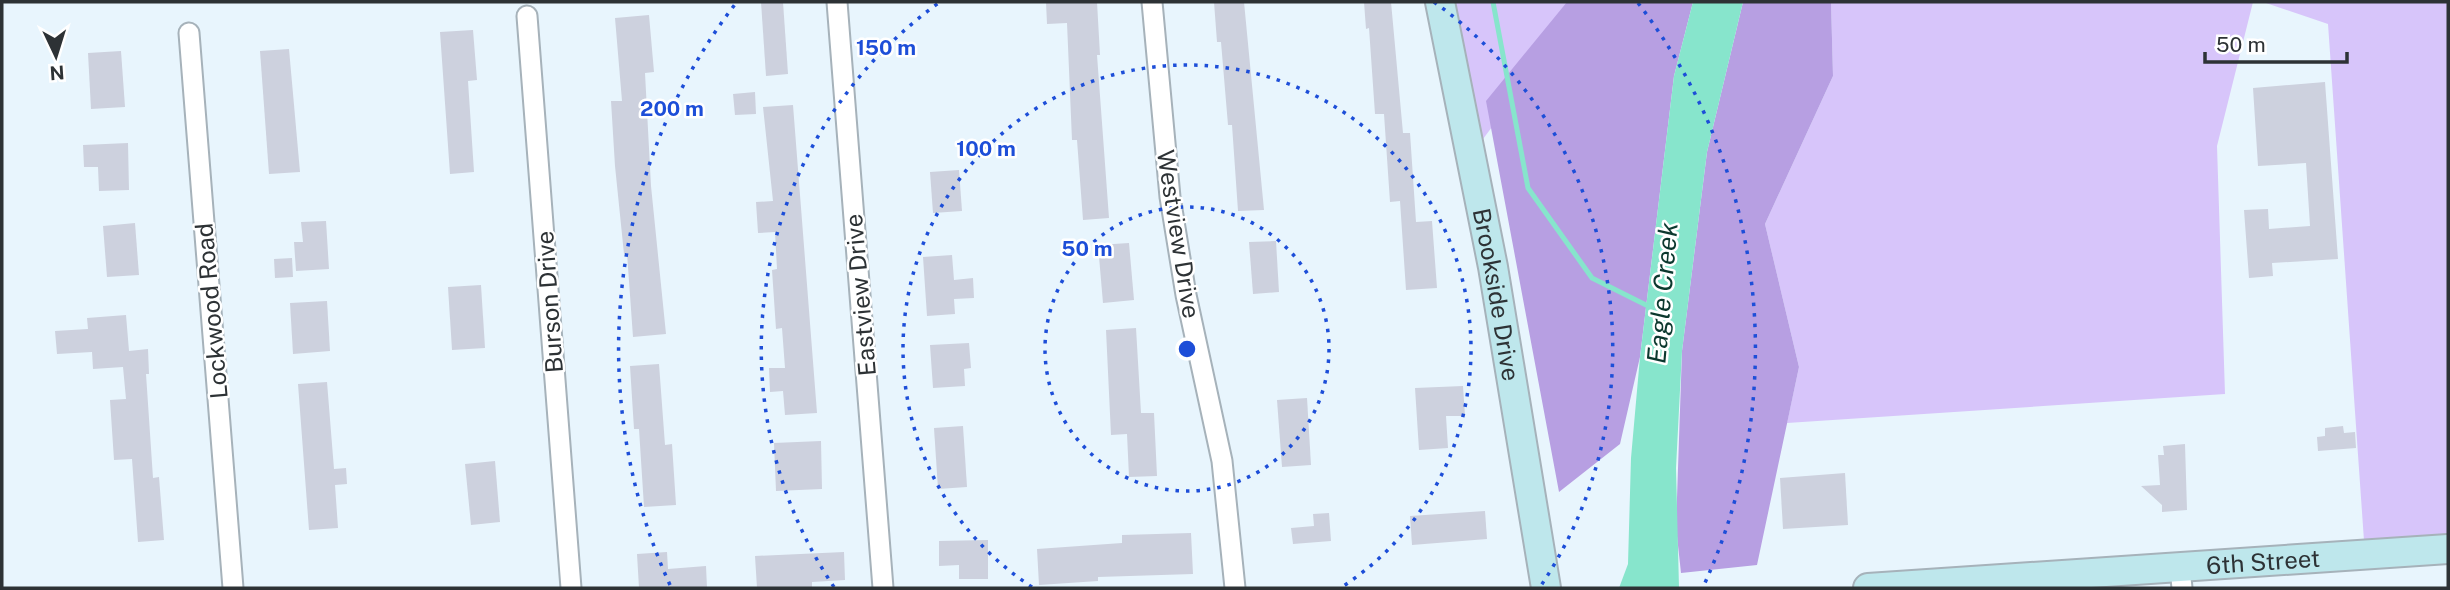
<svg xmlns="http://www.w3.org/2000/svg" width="2450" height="590" font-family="'Public Sans',sans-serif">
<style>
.green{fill:#d7c5fa}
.forest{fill:#b79fe2}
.water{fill:#87e5cc}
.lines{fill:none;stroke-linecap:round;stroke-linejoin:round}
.stream{stroke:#87e5cc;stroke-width:5}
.building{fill:#cdd1de}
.street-casing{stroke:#a6b2ba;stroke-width:23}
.secondary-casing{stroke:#a6b2ba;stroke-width:32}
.street{stroke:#fff;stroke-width:19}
.secondary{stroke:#bee7ec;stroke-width:28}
.ring{fill:none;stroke:#1d4ed8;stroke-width:3.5;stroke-dasharray:3.5 7}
.labels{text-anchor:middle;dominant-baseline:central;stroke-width:5;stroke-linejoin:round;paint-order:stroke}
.street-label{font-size:24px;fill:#2d3235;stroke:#fff}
.water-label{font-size:26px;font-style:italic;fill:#0b382e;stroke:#fff}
.centre{fill:#1d4ed8;stroke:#fff;stroke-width:3.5}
.ring-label{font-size:21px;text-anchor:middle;font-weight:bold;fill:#1d4ed8;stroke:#fff;stroke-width:5;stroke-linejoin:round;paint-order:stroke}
</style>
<rect width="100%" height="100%" fill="#e8f5fd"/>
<g class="green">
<path d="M 1440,2 L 1586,2 L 1471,155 Z"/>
<path d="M 1831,2 L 2253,2 L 2217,146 L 2225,394 L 1787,423 L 1799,367 L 1765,224 L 1833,76 Z"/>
<path d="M 2263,2 L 2448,2 L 2448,548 L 2365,555 L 2328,24 Z"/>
</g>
<g class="forest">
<path d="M 1567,2 L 1693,2 L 1674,76 L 1640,357 L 1620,444 L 1559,492 L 1486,101 Z"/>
<path d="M 1743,2 L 1831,2 L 1833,76 L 1765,224 L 1799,367 L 1757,565 L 1681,573 L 1676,527 L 1682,351 L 1707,152 Z"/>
</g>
<path class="water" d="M 1693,2 L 1743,2 L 1707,152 L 1682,351 L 1676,468 L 1679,588 L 1619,588 L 1628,564 L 1631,458 L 1640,357 L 1674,76 Z"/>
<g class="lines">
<path class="stream" d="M 1493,2 L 1528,188 L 1592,278 L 1650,307"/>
</g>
<g class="building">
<path d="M 761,2 L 783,2 L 788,74 L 766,76 Z"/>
<path d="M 1046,2 L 1097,2 L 1100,55 L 1097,55 L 1109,218 L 1083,220 L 1077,140 L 1072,140 L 1067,23 L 1047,24 Z"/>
<path d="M 1214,2 L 1244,2 L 1264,210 L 1238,211 L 1232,125 L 1228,125 L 1221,42 L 1217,42 Z"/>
<path d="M 1364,2 L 1391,2 L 1403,133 L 1410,133 L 1416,222 L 1432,221 L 1437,288 L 1406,290 L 1400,201 L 1390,202 L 1384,114 L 1375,114 L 1369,28 L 1366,29 Z"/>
<path d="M 649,15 L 654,72 L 645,73 L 651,186 L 666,334 L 633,337 L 627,253 L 624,254 L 615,166 L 611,101 L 622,101 L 615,18 Z"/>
<path d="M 473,30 L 477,80 L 468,81 L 474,172 L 450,174 L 440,32 Z"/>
<path d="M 289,49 L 300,172 L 269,174 L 260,51 Z"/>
<path d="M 121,51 L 125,107 L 91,109 L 88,53 Z"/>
<path d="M 2325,82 L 2338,259 L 2272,263 L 2273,276 L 2249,278 L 2244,210 L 2268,209 L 2269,229 L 2310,226 L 2306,163 L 2258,166 L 2253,88 Z"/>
<path d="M 755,92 L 756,114 L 735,115 L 733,94 Z"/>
<path d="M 793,105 L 817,413 L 785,415 L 783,391 L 770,392 L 769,368 L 785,368 L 782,328 L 776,329 L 772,270 L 777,269 L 775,232 L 758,233 L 756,202 L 773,201 L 763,107 Z"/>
<path d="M 128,143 L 129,190 L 99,191 L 98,167 L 84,167 L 83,145 Z"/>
<path d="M 959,170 L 962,211 L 933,213 L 930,172 Z"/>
<path d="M 326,221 L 329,269 L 296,271 L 294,242 L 303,242 L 301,222 Z"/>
<path d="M 135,223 L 139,275 L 107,277 L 103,226 Z"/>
<path d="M 1276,241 L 1279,292 L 1253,294 L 1249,242 Z"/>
<path d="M 1129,243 L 1134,300 L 1103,303 L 1098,245 Z"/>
<path d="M 952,255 L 954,280 L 973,278 L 974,298 L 954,299 L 955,314 L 927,316 L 923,257 Z"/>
<path d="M 292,258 L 293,277 L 275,278 L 274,259 Z"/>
<path d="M 481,285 L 485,348 L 452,350 L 448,287 Z"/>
<path d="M 327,301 L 330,351 L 293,354 L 290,303 Z"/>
<path d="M 126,315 L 129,351 L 148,349 L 149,374 L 146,374 L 153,478 L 159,477 L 164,540 L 138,542 L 132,459 L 114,460 L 110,400 L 126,399 L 123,367 L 93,369 L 92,352 L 57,354 L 55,331 L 88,329 L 87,318 Z"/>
<path d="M 1136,328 L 1141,413 L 1154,413 L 1157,476 L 1129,477 L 1127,434 L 1111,435 L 1106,330 Z"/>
<path d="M 969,343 L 971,368 L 964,369 L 965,386 L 933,388 L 930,345 Z"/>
<path d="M 659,364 L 665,445 L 672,444 L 676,505 L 644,507 L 639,429 L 634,429 L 630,366 Z"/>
<path d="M 327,382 L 334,469 L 346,468 L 347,484 L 335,485 L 338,528 L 309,530 L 298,384 Z"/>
<path d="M 1463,386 L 1465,416 L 1446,416 L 1448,448 L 1419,450 L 1415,388 Z"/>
<path d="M 1307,398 L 1311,465 L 1282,467 L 1277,400 Z"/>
<path d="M 963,426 L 967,487 L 938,489 L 934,428 Z"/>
<path d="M 2343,426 L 2344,433 L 2355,432 L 2356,448 L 2318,451 L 2317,437 L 2325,436 L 2325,428 Z"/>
<path d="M 821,441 L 822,489 L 776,491 L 774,443 Z"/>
<path d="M 2185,444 L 2187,510 L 2162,512 L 2162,505 L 2141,486 L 2160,485 L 2158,455 L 2164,455 L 2163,446 Z"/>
<path d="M 495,461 L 500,522 L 471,525 L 465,464 Z"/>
<path d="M 1845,473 L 1848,525 L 1783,529 L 1780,478 Z"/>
<path d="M 1485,511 L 1487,539 L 1412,545 L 1410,516 Z"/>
<path d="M 1329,513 L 1331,541 L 1293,544 L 1291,528 L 1314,526 L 1313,514 Z"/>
<path d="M 1191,533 L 1193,574 L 1098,577 L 1098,581 L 1039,585 L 1037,549 L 1122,543 L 1122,535 Z"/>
<path d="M 988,540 L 988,579 L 959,579 L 959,565 L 939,566 L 939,541 Z"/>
<path d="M 667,552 L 668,569 L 706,566 L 707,588 L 639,588 L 637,554 Z"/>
<path d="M 844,552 L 845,580 L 812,582 L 812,588 L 757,588 L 755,556 Z"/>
</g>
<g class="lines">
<defs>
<g id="street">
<path d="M 837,2 L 883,588"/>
<path d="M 1152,2 L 1170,197 L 1186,295 L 1222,461 L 1235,588"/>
<path d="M 527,16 L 571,588"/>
<path d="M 189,33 L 233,588"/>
<path d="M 2180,568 L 2182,588"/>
</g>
<g id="secondary">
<path id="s1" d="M 1440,2 L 1493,267 L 1546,588"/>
<path id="s2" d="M 1868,588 L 2448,549"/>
</g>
</defs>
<use href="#street" class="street-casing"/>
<use href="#secondary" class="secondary-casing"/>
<use href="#street" class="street"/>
<use href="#secondary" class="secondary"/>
</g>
<g class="ring">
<circle cx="1187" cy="349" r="142"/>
<path d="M1032 587A284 284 0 1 1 1342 587"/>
<path d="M834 587A426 426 0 0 1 940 2M1434 2A426 426 0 0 1 1540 587"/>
<path d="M670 585A568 568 0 0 1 736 3M1638 3A568 568 0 0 1 1704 585"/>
</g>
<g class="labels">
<g class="street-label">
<text transform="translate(1179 234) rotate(81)">Westview Drive</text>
<text stroke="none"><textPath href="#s1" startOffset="298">Brookside Drive</textPath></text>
<text transform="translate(860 295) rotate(-95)">Eastview Drive</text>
<text transform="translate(549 302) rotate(-94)">Burson Drive</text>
<text transform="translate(211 311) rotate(-95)">Lockwood Road</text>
<text stroke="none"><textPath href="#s2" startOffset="396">6th Street</textPath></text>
</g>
<g class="water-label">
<text transform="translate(1662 293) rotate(-85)">Eagle Creek</text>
</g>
</g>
<circle cx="1187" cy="349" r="10" class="centre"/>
<g class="ring-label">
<text x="886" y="55">150 m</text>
<text x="672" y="116">200 m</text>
<text x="986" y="156">100 m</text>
<text x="1087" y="256">50 m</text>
</g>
<rect width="2450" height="590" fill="none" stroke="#2d3235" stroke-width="7"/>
<g transform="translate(56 56) rotate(176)" stroke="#ffffff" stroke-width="5" paint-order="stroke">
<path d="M0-5L12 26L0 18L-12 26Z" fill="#2d3235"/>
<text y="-10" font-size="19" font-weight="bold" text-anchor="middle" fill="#2d3235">N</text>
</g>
<path d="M2205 52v10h142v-10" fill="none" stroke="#2d3235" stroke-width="3.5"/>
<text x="2216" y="52" font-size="21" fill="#2d3235" stroke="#ffffff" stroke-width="5" paint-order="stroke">50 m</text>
</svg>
